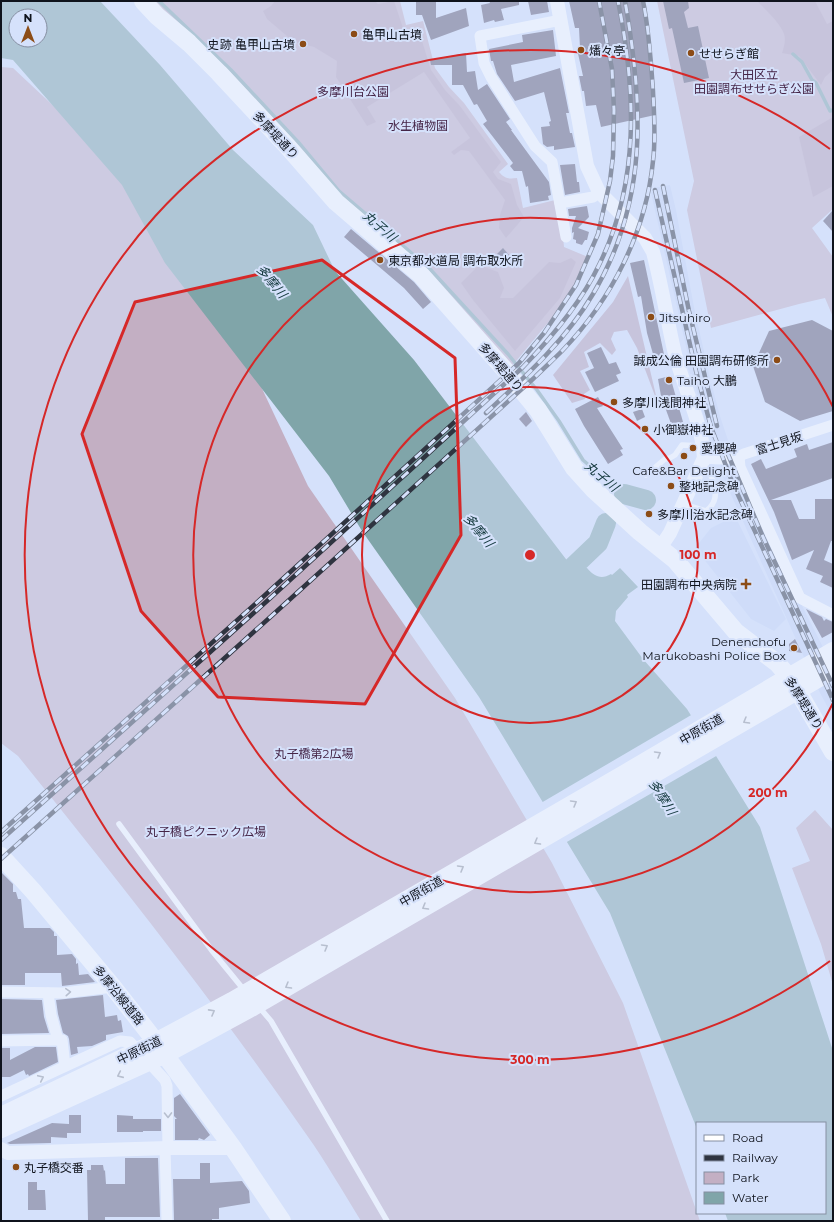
<svg xmlns="http://www.w3.org/2000/svg" width="834" height="1222" font-family="Montserrat,'Noto Sans JP',sans-serif">
<style>
.built{fill:#c7d6f7}
.green{fill:#c3afc3}
.forest{fill:#b7a1b7}
.water{fill:#80a5a9;fill-rule:evenodd}
.pier{fill:#d5e1fb}
.lines{fill:none;stroke-linecap:round;stroke-linejoin:round}
.stream{stroke:#80a5a9;stroke-width:3.5}
.river{stroke:#80a5a9;stroke-width:20}
.building{fill:#605a72}
.service{stroke:#fff;stroke-width:5.5}
.minor{stroke:#fff;stroke-width:11}
.tertiary{stroke:#fff;stroke-width:14}
.primary{stroke:#fff;stroke-width:18}
.rail-casing{stroke:#2f3440;stroke-width:4.5}
.rail{stroke:#d5e1fb;stroke-width:3;stroke-dasharray:9;stroke-linecap:butt}
.oneway{stroke:#939599}
.marked{fill:none;stroke:#d62828;stroke-width:3;stroke-linejoin:round}
.ring{fill:none;stroke:#d62828;stroke-width:2}
.poi-dot{fill:#8c4c16;stroke:#d5e1fb;stroke-width:1.5}
.labels{text-anchor:middle;dominant-baseline:central;stroke-width:4;stroke-linejoin:round;paint-order:stroke}
.poi-label{font-size:12px;fill:#0f131c;stroke:#d5e1fb;text-anchor:start}
.park-label{font-size:12px;fill:#452547;stroke:#d5e1fb}
.street-label{font-size:12px;fill:#0f131c;stroke:#d5e1fb}
.water-label{font-size:13px;font-style:italic;fill:#13383c;stroke:#d5e1fb}
.centre{fill:#d62828;stroke:#d5e1fb;stroke-width:2}
.ring-label{font-size:12px;text-anchor:middle;font-weight:bold;fill:#d62828;stroke:#d5e1fb;stroke-width:4;stroke-linejoin:round;paint-order:stroke}
</style>
<rect width="100%" height="100%" fill="#d5e1fb"/>
<g class="built">
<path d="M 670,185 L 676,210 L 694,307 L 710,378 L 720,416 L 737,467 L 785,572 L 833,667 L 833,717 L 820,693 L 719,468 L 721,466 L 705,421 L 692,374 L 690,374 L 687,365 L 690,364 L 651,193 L 653,188 Z"/>
<path d="M 735,516 L 786,619 L 774,631 L 751,619 L 695,548 L 711,528 Z"/>
</g>
<g class="green">
<path d="M 143,1 L 400,1 L 406,25 L 423,21 L 435,68 L 449,87 L 464,103 L 508,164 L 499,172 C 505,179 509,179 517,178 L 523,208 L 559,199 L 564,247 L 588,257 L 566,301 L 517,360 L 506,371 Z"/>
<path d="M 657,1 L 833,1 L 833,209 L 812,228 L 833,257 L 833,317 L 825,298 L 799,304 L 711,328 L 687,210 L 694,181 Z"/>
<path d="M 1,67 L 13,68 L 188,232 L 308,486 L 455,698 L 552,863 L 623,1003 L 700,1221 L 361,1221 C 343,1192 326,1162 306,1134 C 216,1004 117,879 18,756 L 1,743 Z"/>
<path d="M 815,810 L 833,830 L 833,985 L 821,944 L 792,868 L 810,861 L 796,828 Z"/>
</g>
<g class="forest">
<path d="M 275,1 L 375,1 L 378,4 L 394,1 L 404,31 L 418,28 L 431,70 L 445,90 L 460,106 L 501,162 L 493,172 L 498,179 L 511,184 L 517,205 L 524,217 L 506,238 L 499,228 L 500,215 L 505,200 L 469,151 L 461,150 L 454,155 L 451,152 L 470,138 L 424,72 L 367,107 L 376,122 L 367,126 L 336,77 L 337,61 L 314,47 L 294,42 L 267,19 L 263,11 L 271,6 Z"/>
<path d="M 757,1 L 815,1 L 827,24 L 833,21 L 833,70 L 825,77 L 821,85 L 799,56 L 782,53 C 784,47 786,40 784,34 C 781,24 765,9 757,1 Z"/>
<path d="M 833,117 L 833,186 L 813,197 L 799,137 Z"/>
<path d="M 571,258 L 576,262 L 560,298 L 515,351 L 473,300 L 461,283 L 479,265 L 498,272 L 504,288 L 500,298 L 513,298 L 549,262 L 560,263 Z"/>
<path d="M 628,276 L 658,404 L 637,348 L 627,330 L 614,332 L 611,339 L 616,350 L 612,355 L 600,343 L 584,352 L 589,367 L 580,371 L 590,390 L 584,394 L 585,399 L 572,403 L 553,375 L 613,302 Z"/>
</g>
<path class="water" d="M 1,1 L 100,1 L 160,65 L 233,150 L 313,225 L 335,271 L 414,360 L 572,567 L 587,568 C 594,576 601,580 611,574 L 612,575 L 620,568 L 638,587 L 627,595 L 628,597 L 616,611 L 615,621 L 643,659 L 687,709 L 760,827 L 833,1051 L 833,1221 L 728,1221 L 725,1213 L 825,1213 L 825,1123 L 697,1123 L 697,1129 L 610,913 L 479,697 L 362,531 L 329,476 L 165,263 L 122,185 L 13,60 L 1,58 ZM 16,16 L 40,16 L 40,40 L 16,40 Z"/>
<path class="pier" d="M 693,714 L 718,755 L 565,843 L 541,803 Z"/>
<g class="lines">
<g class="stream">
<path d="M 159,1 L 231,70 L 300,144 L 339,191 L 429,268 L 508,354 L 537,390 L 559,421 L 583,460 L 607,481 L 624,494 L 623,498"/>
<path d="M 793,54 L 802,62 L 812,80 L 816,83 L 830,111 L 833,110"/>
</g>
<g class="river">
<path d="M 624,494 L 646,500"/>
<path d="M 553,586 L 598,543 L 606,523"/>
</g>
</g>
<g class="building">
<path d="M 416,1 L 436,1 L 436,18 L 466,8 L 469,26 L 431,40 L 422,15 L 416,15 Z"/>
<path d="M 489,1 L 519,1 L 519,5 L 501,9 L 504,20 L 495,22 L 494,20 L 484,23 L 481,5 L 490,3 Z"/>
<path d="M 528,1 L 547,1 L 549,12 L 531,15 Z"/>
<path d="M 569,1 L 642,1 L 652,66 L 655,115 L 601,127 L 596,105 L 586,106 L 584,91 L 582,91 L 579,76 L 583,76 L 577,49 L 580,48 L 579,28 L 575,28 Z"/>
<path d="M 663,1 L 688,1 L 689,8 L 684,12 L 688,28 L 698,26 L 709,78 L 684,83 L 672,28 L 669,29 Z"/>
<path d="M 553,30 L 556,56 L 511,65 L 514,82 L 560,68 L 569,113 L 566,113 L 570,133 L 572,133 L 575,147 L 554,150 L 554,146 L 547,147 L 543,144 L 541,127 L 550,126 L 549,122 L 551,121 L 544,92 L 515,101 L 497,74 L 493,61 L 491,61 L 489,49 L 523,42 L 522,35 Z"/>
<path d="M 466,53 L 467,72 L 475,71 L 478,90 L 487,84 L 510,119 L 506,122 L 512,130 L 511,130 L 549,182 L 551,195 L 548,196 L 549,200 L 530,203 L 528,186 L 526,187 L 522,171 L 514,171 L 510,166 L 513,163 L 483,124 L 487,121 L 477,104 L 474,105 L 463,85 L 452,85 L 452,65 L 431,65 L 430,60 Z"/>
<path d="M 575,164 L 577,182 L 579,182 L 580,192 L 565,195 L 560,165 Z"/>
<path d="M 587,206 L 589,217 L 578,228 L 589,232 L 587,240 L 585,240 L 582,245 L 576,243 L 576,240 L 573,239 L 574,232 L 572,233 L 572,228 L 576,216 L 569,216 L 568,209 Z"/>
<path d="M 833,210 L 833,232 L 823,221 Z"/>
<path d="M 351,229 L 414,282 L 431,302 L 423,309 L 404,288 L 344,237 Z"/>
<path d="M 503,248 L 509,255 L 502,261 L 497,254 Z"/>
<path d="M 644,260 L 665,359 L 655,361 L 647,333 L 641,296 L 638,297 L 630,263 Z"/>
<path d="M 812,320 L 833,331 L 833,411 L 800,421 L 765,402 L 753,366 L 769,331 Z"/>
<path d="M 601,347 L 609,364 L 616,362 L 621,373 L 616,375 L 619,381 L 595,392 L 585,372 L 594,368 L 587,353 Z"/>
<path d="M 670,376 L 685,429 L 674,432 L 661,396 L 658,379 Z"/>
<path d="M 598,397 L 603,406 L 597,408 L 623,449 L 620,450 L 623,455 L 608,464 L 584,426 L 575,409 Z"/>
<path d="M 642,409 L 645,417 L 637,421 L 633,412 Z"/>
<path d="M 526,412 L 532,421 L 526,427 L 519,419 Z"/>
<path d="M 833,442 L 833,478 L 771,500 L 791,500 L 799,519 L 815,519 L 815,499 L 833,499 L 833,541 L 831,541 L 824,560 L 833,564 L 833,588 L 820,582 L 823,576 L 806,569 L 814,550 L 792,560 L 774,512 L 751,464 L 761,459 L 766,469 L 797,457 L 794,449 L 807,444 L 809,450 Z"/>
<path d="M 806,609 L 822,617 L 824,621 L 826,619 L 833,622 L 833,632 L 822,638 Z"/>
<path d="M 795,639 L 802,653 L 789,651 L 789,644 Z"/>
<path d="M 1,872 L 13,884 L 13,892 L 16,892 L 18,899 L 21,899 L 24,928 L 50,928 L 54,932 L 54,936 L 57,936 L 57,955 L 72,954 L 76,959 L 76,964 L 78,963 L 79,975 L 88,974 L 95,982 L 62,986 L 61,973 L 25,973 L 25,985 L 1,985 L 1,945 L 2,945 Z"/>
<path d="M 103,995 L 105,1017 L 117,1015 L 118,1021 L 121,1020 L 123,1032 L 106,1035 L 106,1040 L 92,1046 L 77,1047 L 78,1053 L 71,1055 L 69,1039 L 68,1036 L 63,1033 L 58,1014 L 56,1000 Z"/>
<path d="M 1,999 L 42,1000 L 44,1017 L 49,1033 L 1,1034 Z"/>
<path d="M 35,1047 L 56,1047 L 58,1062 L 29,1076 L 28,1074 L 26,1075 L 24,1070 L 10,1077 L 1,1077 L 1,1048 L 10,1048 L 10,1060 Z"/>
<path d="M 180,1094 L 210,1135 L 204,1140 L 199,1138 L 198,1140 L 175,1140 L 175,1119 L 177,1119 L 174,1116 L 174,1098 Z"/>
<path d="M 69,1115 L 81,1115 L 81,1133 L 67,1133 L 67,1138 L 51,1137 L 51,1143 L 10,1144 L 7,1143 L 52,1123 L 69,1124 Z"/>
<path d="M 117,1115 L 133,1116 L 133,1119 L 161,1119 L 161,1131 L 143,1131 L 143,1132 L 117,1132 Z"/>
<path d="M 125,1158 L 158,1158 L 160,1217 L 105,1217 L 105,1221 L 88,1221 L 87,1170 L 91,1170 L 91,1165 L 103,1165 L 104,1171 L 105,1170 L 106,1184 L 125,1184 Z"/>
<path d="M 200,1163 L 210,1163 L 210,1183 L 242,1181 L 249,1191 L 250,1203 L 219,1208 L 219,1219 L 212,1219 L 212,1221 L 174,1221 L 173,1179 L 200,1179 Z"/>
<path d="M 28,1182 L 37,1182 L 37,1190 L 45,1190 L 46,1210 L 28,1210 Z"/>
</g>
<g class="lines">
<g class="service">
<path d="M 646,475 L 665,459 L 670,458 L 675,455 L 682,445 L 702,446"/>
<path d="M 684,504 L 706,511 C 724,498 712,478 705,462"/>
<path d="M 119,824 L 213,952 L 244,990"/>
<path d="M 259,1007 L 271,1021 L 387,1221"/>
</g>
<g class="minor">
<path d="M 561,20 L 480,36 L 484,63 L 491,77 L 535,146 L 552,162 L 566,237"/>
<path d="M 560,203 L 593,197 L 599,192"/>
<path d="M 739,457 L 740,467 L 800,598 L 833,615"/>
<path d="M 704,458 C 717,459 732,461 744,454 L 833,425"/>
<path d="M 1,992 L 63,993 L 113,987"/>
<path d="M 58,1040 L 62,1040 L 65,1066"/>
<path d="M 1,1041 L 58,1040 L 51,1015 L 48,993"/>
<path d="M 1,1096 L 120,1041 L 130,1042 L 165,1080 L 167,1086 L 168,1148"/>
<path d="M 165,1148 L 167,1221"/>
</g>
<g class="tertiary">
<path d="M 557,1 L 587,166 L 599,192 L 645,238 L 653,252 C 662,286 667,320 675,354 C 684,389 702,422 704,458 L 670,533 L 660,548"/>
<path d="M 1,1149 L 8,1153 L 168,1148 L 233,1148"/>
</g>
<g class="primary">
<path d="M 143,1 L 157,16 L 189,43 L 219,73 L 288,147 L 336,202 L 421,275 L 506,371 L 538,410 L 574,468 L 593,489 L 640,532 L 675,560 L 736,632 L 777,663 L 789,677 L 798,691 L 833,752"/>
<path d="M 1,856 L 33,891 L 113,987 L 149,1033 L 233,1148 L 282,1221"/>
<path d="M 1,1116 L 148,1046 L 232,1001 L 624,774 L 833,651"/>
<path d="M 1,1129 L 168,1053 L 253,1007 L 833,670"/>
</g>
<defs>
<g id="rail">
<path d="M 663,186 L 689,311 L 717,426"/>
<path d="M 655,190 L 696,371 L 711,427 L 733,484 L 833,700"/>
<path d="M 486,413 C 525,377 566,340 593,294 C 649,200 643,104 625,1"/>
<path d="M 727,452 L 763,537 L 833,686"/>
<path d="M 1,832 L 264,596 L 519,363 L 544,333 L 576,285 L 598,234 L 610,181 L 613,156 L 614,110 L 612,69 L 599,1"/>
<path d="M 1,840 L 267,601 L 523,367 C 552,337 581,303 599,265 C 640,182 636,90 618,1"/>
<path d="M 1,859 L 277,611 L 534,378 C 543,369 553,360 562,351 C 612,299 646,232 653,161 C 656,138 654,114 653,91 C 651,61 649,30 643,1"/>
</g>
</defs>
<use href="#rail" class="rail-casing"/>
<use href="#rail" class="rail"/>
</g>
<defs><path id="oneway-chevron" d="M-2-3.5L2.5 0L-2 3.5" fill="none" stroke-width="1.6" stroke-linecap="round" stroke-linejoin="round"/></defs>
<g class="oneway">
<use href="#oneway-chevron" transform="translate(746 721) rotate(150)"/>
<use href="#oneway-chevron" transform="translate(658 754) rotate(-30)"/>
<use href="#oneway-chevron" transform="translate(574 803) rotate(-30)"/>
<use href="#oneway-chevron" transform="translate(537 842) rotate(150)"/>
<use href="#oneway-chevron" transform="translate(461 868) rotate(-30)"/>
<use href="#oneway-chevron" transform="translate(425 907) rotate(150)"/>
<use href="#oneway-chevron" transform="translate(325 947) rotate(-30)"/>
<use href="#oneway-chevron" transform="translate(288 986) rotate(150)"/>
<use href="#oneway-chevron" transform="translate(68 992) rotate(-4)"/>
<use href="#oneway-chevron" transform="translate(212 1012) rotate(-29)"/>
<use href="#oneway-chevron" transform="translate(120 1075) rotate(156)"/>
<use href="#oneway-chevron" transform="translate(41 1078) rotate(-25)"/>
<use href="#oneway-chevron" transform="translate(168 1115) rotate(89)"/>
</g>
<path d="M0 0H834V1222H0ZM 322,260 L 455,358 L 461,535 L 365,704 L 218,697 L 141,611 L 82,434 L 135,302 Z" fill="#d5e1fb" fill-opacity=".55" fill-rule="evenodd"/>
<path class="marked" d="M 322,260 L 455,358 L 461,535 L 365,704 L 218,697 L 141,611 L 82,434 L 135,302 Z"/>
<g class="ring">
<circle cx="530" cy="555" r="168"/>
<path d="M833 703A337 337 0 1 1 833 407"/>
<path d="M830 961A505 505 0 1 1 830 149"/>
</g>
<g class="poi-dot">
<circle cx="354" cy="34" r="4"/>
<circle cx="303" cy="44" r="4"/>
<circle cx="581" cy="50" r="4"/>
<circle cx="691" cy="53" r="4"/>
<circle cx="380" cy="260" r="4"/>
<circle cx="651" cy="317" r="4"/>
<circle cx="777" cy="360" r="4"/>
<circle cx="669" cy="380" r="4"/>
<circle cx="614" cy="402" r="4"/>
<circle cx="645" cy="429" r="4"/>
<circle cx="693" cy="448" r="4"/>
<circle cx="684" cy="456" r="4"/>
<circle cx="671" cy="486" r="4"/>
<circle cx="649" cy="514" r="4"/>
<path d="M744 578h4v4h4v4h-4v4h-4v-4h-4v-4h4z"/>
<circle cx="794" cy="648" r="4"/>
<circle cx="16" cy="1167" r="4"/>
</g>
<g class="labels">
<g class="poi-label">
<text x="362" y="34">亀甲山古墳</text>
<text x="295" y="44" text-anchor="end">史跡 亀甲山古墳</text>
<text x="589" y="50">燔々亭</text>
<text x="699" y="53">せせらぎ館</text>
<text x="388" y="260">東京都水道局 調布取水所</text>
<text x="659" y="317">Jitsuhiro</text>
<text x="769" y="360" text-anchor="end">誠成公倫 田園調布研修所</text>
<text x="677" y="380">Taiho 大鵬</text>
<text x="622" y="402">多摩川浅間神社</text>
<text x="653" y="429">小御嶽神社</text>
<text x="701" y="448">愛櫻碑</text>
<text x="684" y="470" text-anchor="middle">Cafe&amp;Bar Delight</text>
<text x="679" y="486">整地記念碑</text>
<text x="657" y="514">多摩川治水記念碑</text>
<text x="737" y="584" text-anchor="end">田園調布中央病院</text>
<text x="786" y="641" text-anchor="end">Denenchofu<tspan x="786" dy="14">Marukobashi Police Box</tspan></text>
<text x="24" y="1167">丸子橋交番</text>
</g>
<g class="park-label">
<text x="754" y="74">大田区立<tspan x="754" dy="14">田園調布せせらぎ公園</tspan></text>
<text x="353" y="91">多摩川台公園</text>
<text x="418" y="125">水生植物園</text>
<text x="314" y="753">丸子橋第2広場</text>
<text x="206" y="831">丸子橋ピクニック広場</text>
</g>
<g class="street-label">
<text transform="translate(276 135) rotate(47)">多摩堤通り</text>
<text transform="translate(501 367) rotate(49)">多摩堤通り</text>
<text transform="translate(779 443) rotate(-18)">富士見坂</text>
<text transform="translate(804 703) rotate(58)">多摩堤通り</text>
<text transform="translate(701 729) rotate(-30)">中原街道</text>
<text transform="translate(421 891) rotate(-30)">中原街道</text>
<text transform="translate(119 995) rotate(51)">多摩沿線道路</text>
<text transform="translate(139 1050) rotate(-26)">中原街道</text>
</g>
<g class="water-label">
<text transform="translate(380 226) rotate(41)">丸子川</text>
<text transform="translate(272 281) rotate(50)">多摩川</text>
<text transform="translate(602 476) rotate(40)">丸子川</text>
<text transform="translate(479 530) rotate(50)">多摩川</text>
<text transform="translate(663 797) rotate(57)">多摩川</text>
</g>
</g>
<circle cx="530" cy="555" r="6" class="centre"/>
<g class="ring-label">
<text x="698" y="559">100 m</text>
<text x="768" y="797">200 m</text>
<text x="530" y="1064">300 m</text>
</g>
<rect width="834" height="1222" fill="none" stroke="#0f131c" stroke-width="4"/>
<rect x="696" y="1122" width="130" height="92" fill="#d5e1fb" stroke="#868fa2"/>
<rect x="704" y="1135" width="20" height="6" fill="#ffffff" stroke="#868fa2"/>
<text x="732" y="1142" font-size="12" fill="#0f131c">Road</text>
<rect x="704" y="1155" width="20" height="6" fill="#2f3440" stroke="#868fa2"/>
<text x="732" y="1162" font-size="12" fill="#0f131c">Railway</text>
<rect x="704" y="1172" width="20" height="12" fill="#c3afc3" stroke="#868fa2"/>
<text x="732" y="1182" font-size="12" fill="#0f131c">Park</text>
<rect x="704" y="1192" width="20" height="12" fill="#80a5a9" stroke="#868fa2"/>
<text x="732" y="1202" font-size="12" fill="#0f131c">Water</text>
<g transform="translate(28 28)"><circle r="19" fill="#d5e1fb" stroke="#868fa2"/>
<path d="M0-3L7 15L0 10L-7 15Z" fill="#8c4c16"/>
<text y="-6" font-size="11" font-weight="bold" text-anchor="middle" fill="#0f131c">N</text>
</g>
</svg>
